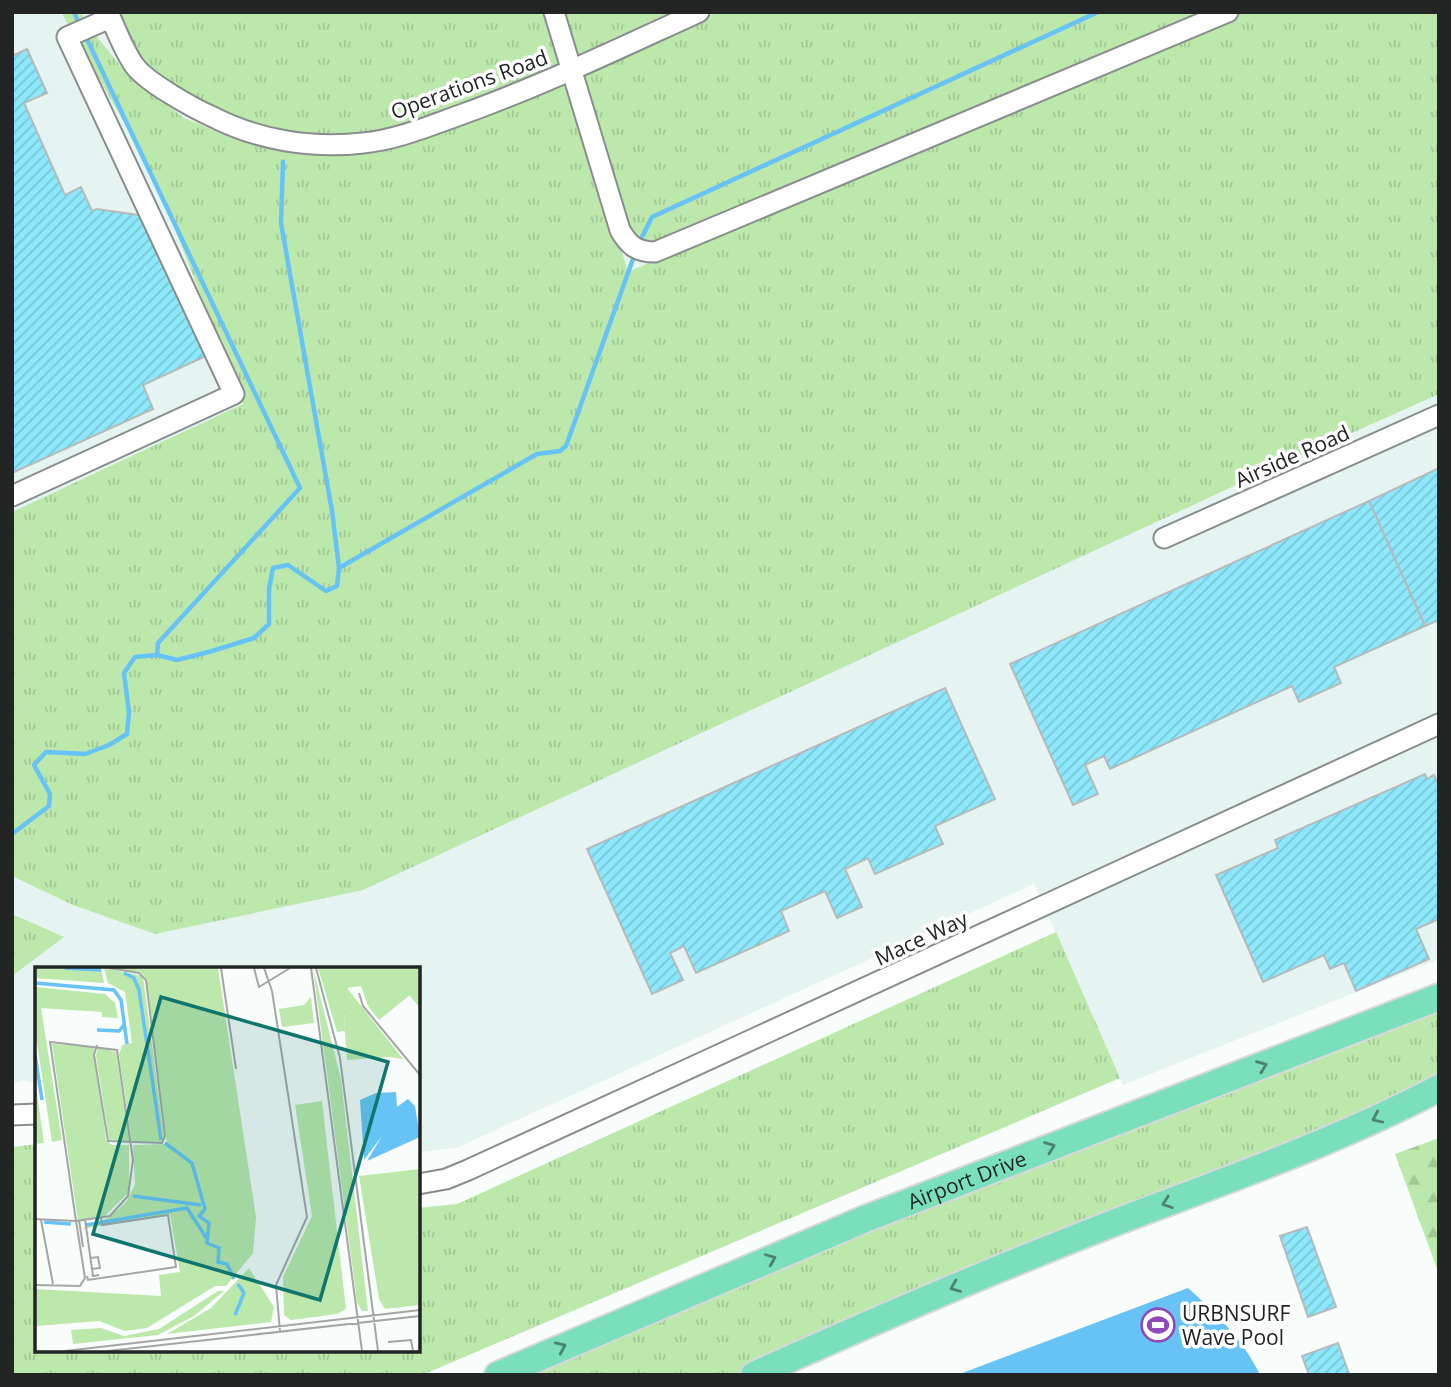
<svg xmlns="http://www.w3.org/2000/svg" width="1451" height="1387" font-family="'Open Sans',sans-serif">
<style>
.built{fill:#e5f3f1}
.grass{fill:url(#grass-tufts)}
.forest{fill:url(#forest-firs)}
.water{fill:#67c2f6}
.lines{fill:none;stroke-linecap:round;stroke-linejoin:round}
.stream{stroke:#67c2f6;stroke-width:4.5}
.building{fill:url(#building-hatch);stroke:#b6babb;stroke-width:2}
.minor-casing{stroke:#898d8d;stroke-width:23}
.major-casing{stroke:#d7d8d8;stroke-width:30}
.minor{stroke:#fff;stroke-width:19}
.major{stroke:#79e0bb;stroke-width:26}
.oneway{stroke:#4e8270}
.labels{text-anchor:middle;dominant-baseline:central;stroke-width:7;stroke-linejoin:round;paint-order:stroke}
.street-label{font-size:21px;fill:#232525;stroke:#fff}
.poi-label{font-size:21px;fill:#232525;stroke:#fff;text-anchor:start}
.inset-river{fill:none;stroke:#67c2f6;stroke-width:3.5}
.inset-road{fill:none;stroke:#a3a6a5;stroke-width:2}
.view{fill:#0f766e;fill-opacity:0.15;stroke:#0f766e;stroke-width:3.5}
.inset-edge{fill:none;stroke:#232525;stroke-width:3.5}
</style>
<defs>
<pattern id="grass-tufts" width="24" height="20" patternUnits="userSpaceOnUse" patternTransform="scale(1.75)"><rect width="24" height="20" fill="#bce8ac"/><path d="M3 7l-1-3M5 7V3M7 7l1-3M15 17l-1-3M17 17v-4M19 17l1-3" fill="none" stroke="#a1c794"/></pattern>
<pattern id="forest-firs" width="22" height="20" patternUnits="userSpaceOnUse" patternTransform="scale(1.75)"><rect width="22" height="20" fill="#bce8ac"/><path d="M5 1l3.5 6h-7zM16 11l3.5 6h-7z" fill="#a1c794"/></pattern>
<pattern id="building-hatch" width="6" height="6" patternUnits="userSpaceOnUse" patternTransform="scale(1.75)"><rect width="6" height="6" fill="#8ce8fa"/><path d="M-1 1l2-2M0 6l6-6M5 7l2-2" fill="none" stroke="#78c7d6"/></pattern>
</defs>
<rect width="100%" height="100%" fill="#f8fcfb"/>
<path class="built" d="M 12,12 L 1439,12 L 1439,959 L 1123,1085 L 1034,884 L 456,1148 L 418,1152 L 418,969 L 37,969 L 37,1083 L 23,1080 L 12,1085 Z"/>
<g class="grass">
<path d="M 61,12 L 81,12 L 87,24 L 125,72 L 184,118 L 244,142 L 290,152 L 350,156 L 398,146 L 456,128 L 568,80 L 628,272 L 1241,12 L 1439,12 L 1439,394 L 1249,479 L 363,890 L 155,934 L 73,905 L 12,876 L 12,512 L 243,404 L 154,175 Z"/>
<path d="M 104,12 L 547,12 L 562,62 C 449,112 342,169 218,112 C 193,101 167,85 147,66 C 131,50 118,30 104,12 Z"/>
<path d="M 561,12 L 679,12 L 576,59 Z"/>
<path d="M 717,12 L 1215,12 L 670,241 L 644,244 L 631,234 L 581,75 Z"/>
<path d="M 12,914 L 64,937 L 12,976 Z"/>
<path d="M 1056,932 L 1120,1078 L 422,1375 L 12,1375 L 12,1147 L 37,1144 L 37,1350 L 418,1350 L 418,1208 L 457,1204 Z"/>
<path d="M 1439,1010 L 1439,1073 L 1369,1108 L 1278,1147 L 901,1297 L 734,1375 L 526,1375 C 686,1305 846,1237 1009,1175 C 1152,1119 1298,1072 1439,1010 Z"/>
</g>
<path class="forest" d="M 1439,1138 L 1439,1274 L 1395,1154 Z"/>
<path class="water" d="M 1188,1288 C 1216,1313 1244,1341 1260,1375 L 957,1375 Z"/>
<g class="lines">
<g class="stream">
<path d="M 74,12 L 79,24"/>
<path d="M 85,35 L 300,488 L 158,643 L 157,655"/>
<path d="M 283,162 L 281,223 L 332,511 L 339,568"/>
<path d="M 642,237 L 652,217 L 1098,12"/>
<path d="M 12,834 L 49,806 L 50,794 L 34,765 L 46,752 L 85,754 L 109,745 L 127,734 L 129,713 L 124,673 L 135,657 L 157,655 L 177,660 L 212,651 L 254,638 L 269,624 L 269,589 L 273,568 L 288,565 L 326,591 L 337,586 L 339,568 L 537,454 L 560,451 L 566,446 L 633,259"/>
</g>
</g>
<g class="building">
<path d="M 27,49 L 47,93 L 24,103 L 65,195 L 81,187 L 92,211 L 97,209 L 145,216 L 208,355 L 143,385 L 153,409 L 12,473 L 12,56 Z"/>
<path d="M 1439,468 L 1439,620 L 1425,626 L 1369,501 Z"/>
<path d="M 1369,501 L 1425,626 L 1334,667 L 1341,683 L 1299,702 L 1292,686 L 1110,769 L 1104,756 L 1085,765 L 1098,794 L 1073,805 L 1010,664 Z"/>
<path d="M 945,688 L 995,799 L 935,826 L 943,844 L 875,874 L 868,858 L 845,869 L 862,907 L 837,918 L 825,891 L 781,911 L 789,931 L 696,973 L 684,946 L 670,953 L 683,980 L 652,994 L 587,849 Z"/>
<path d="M 1425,774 L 1427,779 L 1434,775 L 1439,786 L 1439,919 L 1416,929 L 1429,959 L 1356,991 L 1344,963 L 1330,969 L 1324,955 L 1263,982 L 1216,875 L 1278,848 L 1275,840 Z"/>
<path d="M 1307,1227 L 1336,1307 L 1308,1317 L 1280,1236 Z"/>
<path d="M 1338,1343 L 1349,1374 L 1309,1375 L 1302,1356 Z"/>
</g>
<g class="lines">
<defs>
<g id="minor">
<path d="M 108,12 C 116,29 123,49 134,65 C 146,82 193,108 213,117 C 258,140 312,149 363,143 C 396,140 429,126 460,115 C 541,86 620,48 699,12"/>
<path d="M 554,12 L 620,230 C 629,246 637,252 655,252 L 1228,12"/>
<path d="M 12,496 L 234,394 L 67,37 L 110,18"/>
<path d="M 1164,538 L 1439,415"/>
<path d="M 12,1115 L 37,1114"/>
<path d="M 418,1184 L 446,1179 L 468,1170 L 1439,724"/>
</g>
<g id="major">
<path id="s1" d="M 498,1375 L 865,1219 L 1439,997"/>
<path d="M 754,1375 C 871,1322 990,1271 1111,1224 C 1221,1182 1334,1143 1439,1088"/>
</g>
</defs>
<use href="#minor" class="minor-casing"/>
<use href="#major" class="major-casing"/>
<use href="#minor" class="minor"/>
<use href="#major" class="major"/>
</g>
<defs><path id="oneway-chevron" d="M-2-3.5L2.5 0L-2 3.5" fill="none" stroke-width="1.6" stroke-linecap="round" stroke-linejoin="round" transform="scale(1.75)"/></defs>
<g class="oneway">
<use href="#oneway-chevron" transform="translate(1262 1066) rotate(-21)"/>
<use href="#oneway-chevron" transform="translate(1377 1118) rotate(156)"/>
<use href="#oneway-chevron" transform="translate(1050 1147) rotate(-21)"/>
<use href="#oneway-chevron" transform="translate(1167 1203) rotate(160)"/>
<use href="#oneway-chevron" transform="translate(771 1259) rotate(-23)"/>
<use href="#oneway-chevron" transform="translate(955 1287) rotate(158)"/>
<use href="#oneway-chevron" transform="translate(561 1347) rotate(-24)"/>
</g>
<defs>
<symbol id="stadium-ring" viewBox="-11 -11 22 22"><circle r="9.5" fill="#fff" stroke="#8f49bd" stroke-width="1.5"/><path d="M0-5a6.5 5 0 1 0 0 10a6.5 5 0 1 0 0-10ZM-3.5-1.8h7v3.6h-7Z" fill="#8f49bd"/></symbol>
</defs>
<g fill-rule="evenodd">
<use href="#stadium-ring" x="1139" y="1306" width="38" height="38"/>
</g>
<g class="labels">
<g class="street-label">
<text transform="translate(469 84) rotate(-20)">Operations Road</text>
<text transform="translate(1292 456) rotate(-24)">Airside Road</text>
<text transform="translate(921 938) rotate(-25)">Mace Way</text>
<text stroke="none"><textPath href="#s1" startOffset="508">Airport Drive</textPath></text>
</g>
<g class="poi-label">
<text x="1182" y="1313">URBNSURF<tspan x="1182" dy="24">Wave Pool</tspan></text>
</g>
</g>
<g transform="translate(35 967)">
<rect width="385" height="385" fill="#f8fcfb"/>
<path d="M 0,1 L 66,1 L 69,16 L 0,11 ZM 69,1 L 108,9 L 129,169 L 126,175 L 97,176 L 84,88 L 87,78 L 97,76 L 90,25 L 73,16 ZM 75,1 L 183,1 L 221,250 L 218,286 L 191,319 L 180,319 L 112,361 L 90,364 L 64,354 L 0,359 L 0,322 L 126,329 L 124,308 L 145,305 L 135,247 L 46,262 L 75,250 L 92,234 L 100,217 L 98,178 L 132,177 L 111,11 L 105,5 ZM 278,1 L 306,112 L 333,344 L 327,344 L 322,335 ZM 283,1 L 385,1 L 385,41 L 366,18 L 333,39 L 326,19 L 312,21 L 368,92 L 355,90 L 316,45 L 309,51 L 310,64 L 302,65 ZM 0,20 L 70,27 L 80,36 L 83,51 L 67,50 L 67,45 L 6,41 L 27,173 L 17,175 L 0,63 ZM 276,30 L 279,56 L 247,60 L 244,42 L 269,38 ZM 17,77 L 59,80 L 71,173 L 77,178 L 94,178 L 94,225 L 69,250 L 43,254 ZM 63,80 L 81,85 L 95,176 L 74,173 L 61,89 ZM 2,126 L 9,176 L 0,177 L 0,127 ZM 287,134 L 311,342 L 302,347 L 256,353 L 249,348 L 248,310 L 277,249 L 260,138 ZM 385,202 L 385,338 L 350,342 L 344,332 L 324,209 ZM 214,301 L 239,340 L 236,355 L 132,367 L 176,341 ZM 183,324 L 189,324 L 159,349 L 123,368 L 38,377 L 36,363 L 66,361 L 89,369 L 124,362 Z" fill="#bce8ac"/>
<path d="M 366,17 L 375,28 L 344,53 L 333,39 ZM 314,45 L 317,46 L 355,90 L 312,93 L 309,52 Z" fill="#bce8ac"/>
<path d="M 361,125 L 362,140 L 373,132 L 380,139 L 385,170 L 332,194 L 347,169 L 329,193 L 325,133 L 341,126 Z" fill="#67c2f6"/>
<path class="inset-river" d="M 30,1 L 66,3M 89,6 L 99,11 L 104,23 L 126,173M 0,16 L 79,23 L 86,33 L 92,77M 62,63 L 84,64 L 89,58M 0,88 L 7,133M 130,176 L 157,196 L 170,242 L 164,249 L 174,256 L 172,276 L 184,281 L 183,295 L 192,297 L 199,312M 98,229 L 166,238M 9,255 L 36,257M 51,258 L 152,241 L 172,272M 200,348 L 209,326 L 203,317"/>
<path class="inset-road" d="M 186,1 L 201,102M 219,1 L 224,20 L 255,1M 229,1 L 237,24 L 272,250 L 241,318 L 245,364M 276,1 L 327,384M 281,1 L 305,91 L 343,384M 324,26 L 328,39 L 385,108M 62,78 L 59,88 L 73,174 L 127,176 L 130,169 L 111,13 L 104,6 L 74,1M 0,252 L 41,254 L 75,249 L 93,229 L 98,193 L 82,83 L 15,75 L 41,254 L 50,311 L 45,319 L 0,318M 50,252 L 58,309 L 64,308M 6,253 L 18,317M 44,253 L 48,280M 55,291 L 63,290 L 65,301 L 57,302M 52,309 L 53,313 L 141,300 L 133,248 L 67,258 L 66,250M 353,375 L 376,373 L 378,384M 30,384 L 385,343M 73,384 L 385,349"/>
<path class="view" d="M 126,30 L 353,95 L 285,333 L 58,267 Z"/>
<rect width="385" height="385" class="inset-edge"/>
</g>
<rect width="1451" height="1387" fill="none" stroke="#232525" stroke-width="28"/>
</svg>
